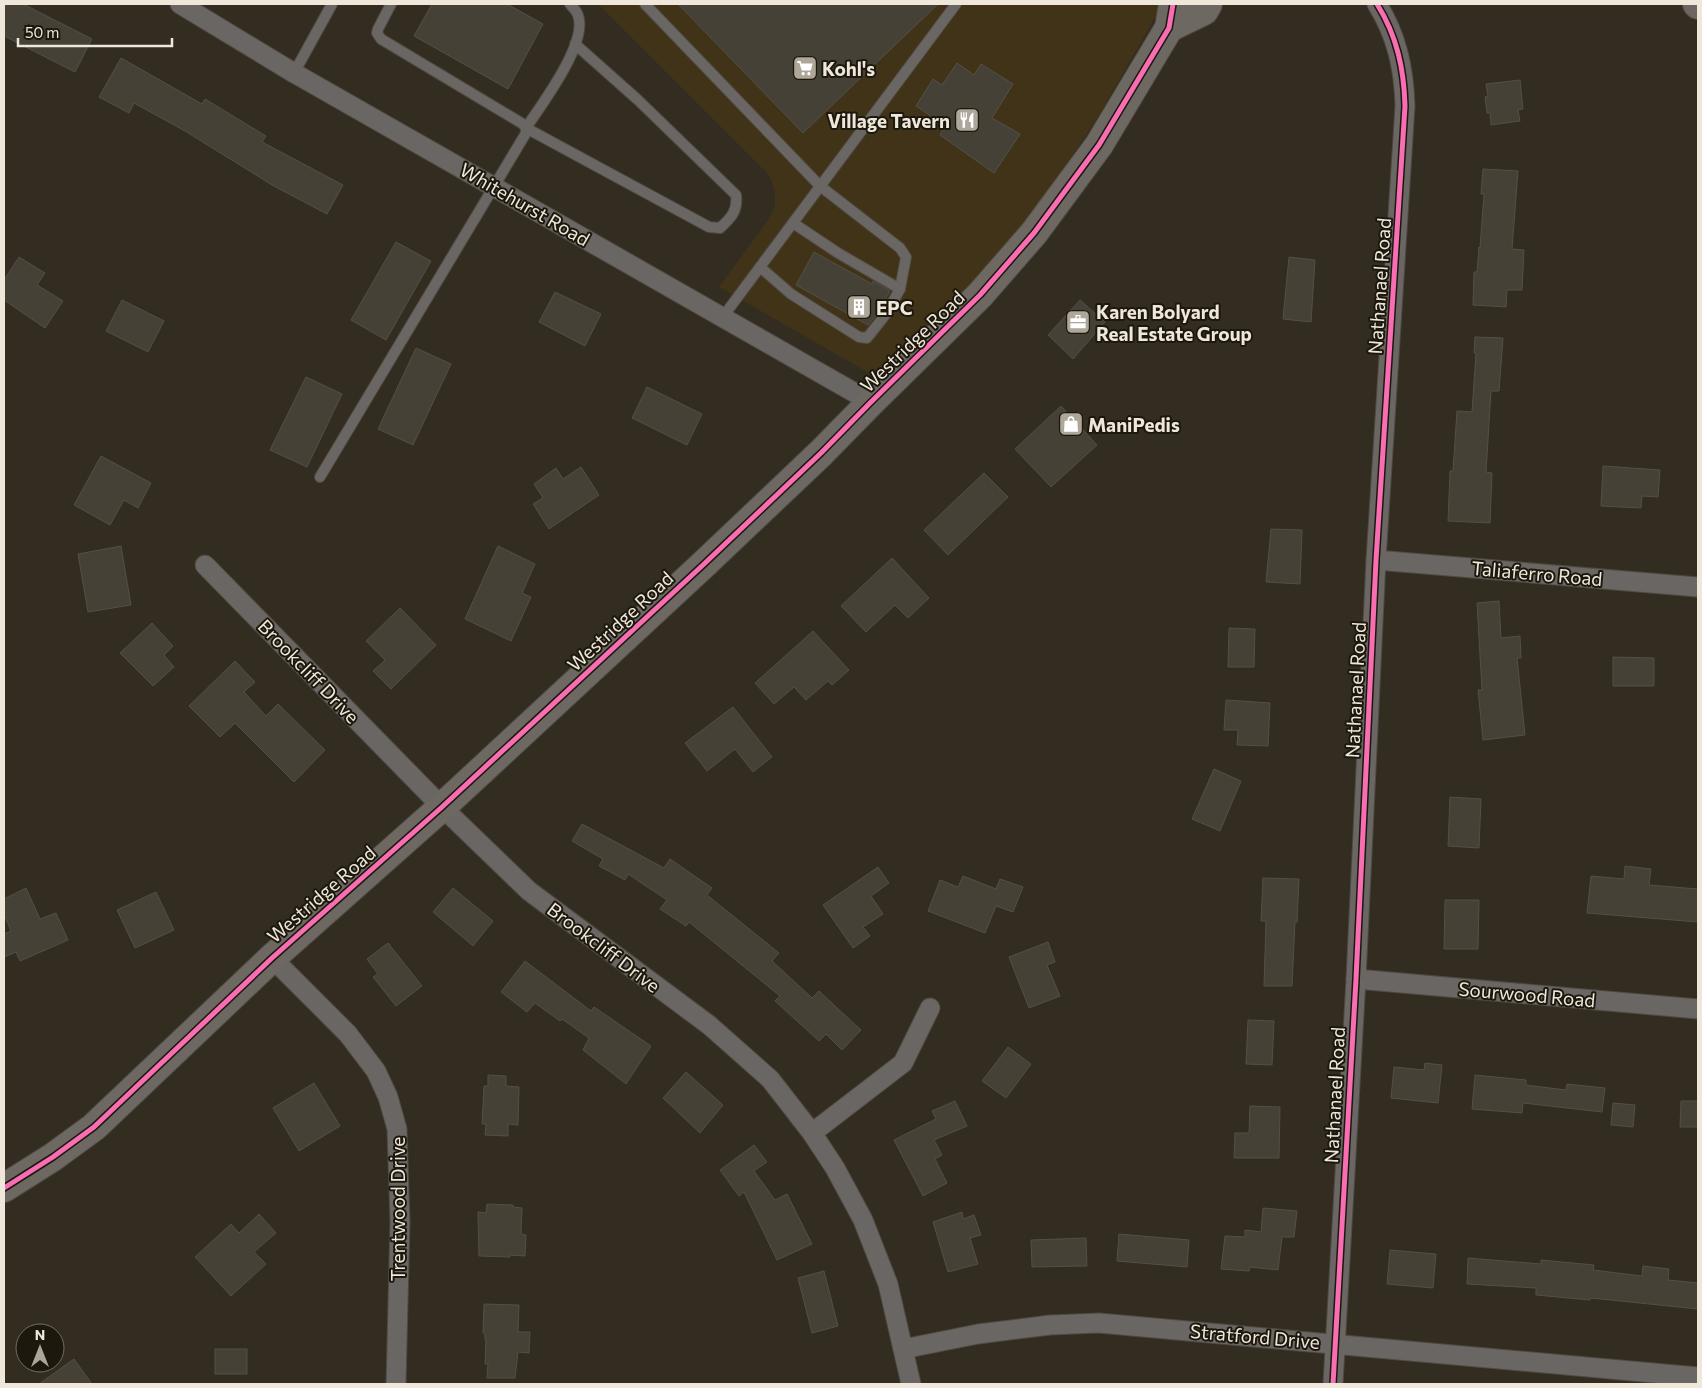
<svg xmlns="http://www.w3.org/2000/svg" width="1702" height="1388" font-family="Commissioner,sans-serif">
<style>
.built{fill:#413318}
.building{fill:#454137;stroke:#545046}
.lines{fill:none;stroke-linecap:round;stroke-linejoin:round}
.lane-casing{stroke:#4f4940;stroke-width:12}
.street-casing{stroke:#4f4940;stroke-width:21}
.secondary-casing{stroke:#4f4940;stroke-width:30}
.primary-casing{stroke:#4f4940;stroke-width:30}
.lane{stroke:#6a6663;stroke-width:10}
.street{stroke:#6a6663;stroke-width:19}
.secondary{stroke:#6e6863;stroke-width:28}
.primary{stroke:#6c6560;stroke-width:28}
.cycleway-casing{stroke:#1d180e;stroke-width:8}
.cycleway{stroke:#f96db3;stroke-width:5}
.labels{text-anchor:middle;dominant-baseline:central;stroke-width:4;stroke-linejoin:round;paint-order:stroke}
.poi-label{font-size:19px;font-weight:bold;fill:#efe7da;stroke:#1d180e;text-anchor:start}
.street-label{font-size:19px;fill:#efe7da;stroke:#1d180e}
</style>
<rect width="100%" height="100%" fill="#322c21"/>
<path class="built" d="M 598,4 L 1163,4 L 1099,115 L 1044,198 L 998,255 L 948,308 L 876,377 L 719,287 L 768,220 L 775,206 L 775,194 L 772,181 L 766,172 Z"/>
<g class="building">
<path d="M 4,4 L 23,4 L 92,39 L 75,72 L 4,36 Z"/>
<path d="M 432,4 L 507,4 L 543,24 L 508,89 L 414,36 Z"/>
<path d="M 678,4 L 938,4 L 803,133 Z"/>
<path d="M 121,58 L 202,104 L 205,99 L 266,136 L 262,142 L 343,185 L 327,214 L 272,185 L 185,131 L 134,103 L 129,113 L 99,97 Z"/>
<path d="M 957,63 L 974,75 L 981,64 L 1013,84 L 992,118 L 1020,134 L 994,173 L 940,135 L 943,129 L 940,127 L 941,123 L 916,106 L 933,79 L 942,85 Z"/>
<path d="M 1520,80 L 1523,109 L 1518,110 L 1520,121 L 1491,125 L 1490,113 L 1487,113 L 1485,97 L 1488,96 L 1486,84 Z"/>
<path d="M 1483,169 L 1518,171 L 1512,249 L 1524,250 L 1522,290 L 1507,290 L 1506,307 L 1473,305 L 1474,272 L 1477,272 L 1479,247 L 1480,248 L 1484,194 L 1481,194 Z"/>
<path d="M 396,242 L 431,261 L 386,340 L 351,320 Z"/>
<path d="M 814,252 L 872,284 L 873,281 L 890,291 L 876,315 L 868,325 L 796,285 Z"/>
<path d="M 19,257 L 45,273 L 37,285 L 63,301 L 45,328 L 4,300 L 4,280 Z"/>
<path d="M 1289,257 L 1315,260 L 1311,322 L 1283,319 Z"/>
<path d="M 555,292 L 601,314 L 585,346 L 539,322 Z"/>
<path d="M 122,300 L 164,321 L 148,352 L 106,331 Z"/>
<path d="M 1080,300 L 1105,322 L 1073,359 L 1048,335 Z"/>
<path d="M 1475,337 L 1503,338 L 1499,391 L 1491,391 L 1486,472 L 1492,473 L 1490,523 L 1448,521 L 1450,471 L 1453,471 L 1457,411 L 1472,412 L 1476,353 L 1474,353 Z"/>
<path d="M 416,348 L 451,364 L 413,445 L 378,429 Z"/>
<path d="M 306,377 L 342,394 L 307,467 L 270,450 Z"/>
<path d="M 647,387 L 702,414 L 687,445 L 632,418 Z"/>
<path d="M 1061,406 L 1097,445 L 1051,487 L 1015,449 Z"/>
<path d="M 101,456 L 151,483 L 138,508 L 124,500 L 110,525 L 74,505 Z"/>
<path d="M 1603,466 L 1660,470 L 1658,497 L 1642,496 L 1641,508 L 1601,506 Z"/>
<path d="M 581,467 L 599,495 L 549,529 L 533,504 L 543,498 L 534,484 L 556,468 L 563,479 Z"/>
<path d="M 984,473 L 1008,497 L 948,555 L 924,530 Z"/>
<path d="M 1271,529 L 1302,530 L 1300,584 L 1266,582 Z"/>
<path d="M 121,546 L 131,605 L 88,612 L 78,554 Z"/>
<path d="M 498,546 L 535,564 L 522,593 L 531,597 L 511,641 L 465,619 Z"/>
<path d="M 892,558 L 929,598 L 908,618 L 895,605 L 866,632 L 841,606 Z"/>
<path d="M 1499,601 L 1501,638 L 1520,636 L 1521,658 L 1517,658 L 1525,735 L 1483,740 L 1478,690 L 1482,690 L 1477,603 Z"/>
<path d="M 400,608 L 436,645 L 391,689 L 373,671 L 385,660 L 366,641 Z"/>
<path d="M 152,623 L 173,646 L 164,655 L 174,667 L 153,686 L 120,653 Z"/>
<path d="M 1229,628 L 1255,629 L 1254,667 L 1228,667 Z"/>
<path d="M 813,631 L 849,670 L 832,685 L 828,681 L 806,700 L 794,687 L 774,704 L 755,683 Z"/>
<path d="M 1613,657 L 1654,658 L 1654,686 L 1613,686 Z"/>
<path d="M 235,661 L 255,682 L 244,692 L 266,716 L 278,704 L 325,750 L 294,782 L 235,723 L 220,737 L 189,706 Z"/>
<path d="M 1226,700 L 1270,703 L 1268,746 L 1237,745 L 1238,730 L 1224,730 Z"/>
<path d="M 733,707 L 772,757 L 753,772 L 735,749 L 707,771 L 685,743 Z"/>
<path d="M 1214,769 L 1241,781 L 1220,831 L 1192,819 Z"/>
<path d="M 1450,797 L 1481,799 L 1479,848 L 1448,846 Z"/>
<path d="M 582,824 L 664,868 L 670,859 L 712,888 L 707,895 L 779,953 L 772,961 L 812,998 L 819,991 L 861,1030 L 842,1050 L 826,1034 L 819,1041 L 775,1001 L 780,996 L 689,922 L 686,926 L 660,909 L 667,900 L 628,874 L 625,880 L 599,866 L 603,859 L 572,841 Z"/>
<path d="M 1625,866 L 1651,869 L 1649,885 L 1698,889 L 1698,922 L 1587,913 L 1591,876 L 1624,879 Z"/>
<path d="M 878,867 L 889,883 L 871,896 L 883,914 L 863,927 L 870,936 L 853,948 L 823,905 Z"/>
<path d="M 963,876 L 996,889 L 1000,879 L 1023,887 L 1013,912 L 996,906 L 985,933 L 928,911 L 940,880 L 958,887 Z"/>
<path d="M 1263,878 L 1299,879 L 1297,922 L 1295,922 L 1292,986 L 1264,986 L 1266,921 L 1261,921 Z"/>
<path d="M 26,888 L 40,919 L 56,913 L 68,940 L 20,961 L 16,952 L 4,957 L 4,934 L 11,931 L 4,914 L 4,899 Z"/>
<path d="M 453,888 L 493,921 L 473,946 L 433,912 Z"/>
<path d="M 156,892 L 174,930 L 135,948 L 117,910 Z"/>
<path d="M 1445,900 L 1479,900 L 1478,949 L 1444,949 Z"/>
<path d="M 1048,942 L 1055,962 L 1047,965 L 1060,996 L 1029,1008 L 1009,957 Z"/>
<path d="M 388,943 L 422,986 L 396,1006 L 373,977 L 378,974 L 367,959 Z"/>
<path d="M 525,961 L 591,1011 L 594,1007 L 651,1046 L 626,1084 L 583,1050 L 589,1038 L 562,1019 L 560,1021 L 535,1003 L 527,1012 L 501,992 Z"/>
<path d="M 1248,1020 L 1274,1021 L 1272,1065 L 1246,1064 Z"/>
<path d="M 1008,1047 L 1031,1064 L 1006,1098 L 982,1081 Z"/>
<path d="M 1425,1063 L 1442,1065 L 1438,1103 L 1391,1098 L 1394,1067 L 1424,1070 Z"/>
<path d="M 686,1072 L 723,1105 L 700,1133 L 663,1098 Z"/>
<path d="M 488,1075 L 506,1076 L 506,1086 L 519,1087 L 518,1125 L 508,1124 L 508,1136 L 485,1135 L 486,1124 L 482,1124 L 484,1086 L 488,1086 Z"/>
<path d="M 1475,1075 L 1526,1080 L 1526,1085 L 1566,1090 L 1567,1084 L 1605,1088 L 1602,1112 L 1523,1103 L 1522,1113 L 1472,1109 Z"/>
<path d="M 314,1083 L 340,1126 L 299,1151 L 273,1108 Z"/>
<path d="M 955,1101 L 967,1126 L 934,1140 L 942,1155 L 935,1159 L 947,1183 L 923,1196 L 894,1140 L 936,1119 L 932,1111 Z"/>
<path d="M 1681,1101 L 1698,1101 L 1698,1127 L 1680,1127 Z"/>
<path d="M 1613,1103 L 1635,1105 L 1633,1127 L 1611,1125 Z"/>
<path d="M 1250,1106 L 1280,1107 L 1279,1158 L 1234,1158 L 1235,1133 L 1249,1133 Z"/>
<path d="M 754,1145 L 767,1162 L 754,1171 L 775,1200 L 787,1194 L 812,1244 L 777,1260 L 744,1192 L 739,1196 L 720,1170 Z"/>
<path d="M 487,1204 L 513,1205 L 513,1207 L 522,1208 L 521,1234 L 526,1235 L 525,1256 L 510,1255 L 510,1257 L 479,1256 L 478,1212 L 486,1213 Z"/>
<path d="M 1263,1208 L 1297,1211 L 1294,1237 L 1282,1237 L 1278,1270 L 1250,1267 L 1249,1271 L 1221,1269 L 1225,1236 L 1245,1237 L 1245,1230 L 1261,1232 Z"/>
<path d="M 962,1212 L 963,1219 L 974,1215 L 981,1235 L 970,1238 L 978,1264 L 948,1272 L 933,1222 Z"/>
<path d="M 259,1214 L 276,1233 L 254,1252 L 266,1264 L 231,1296 L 195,1257 L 231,1224 L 239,1233 Z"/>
<path d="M 1119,1234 L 1189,1240 L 1187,1267 L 1117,1261 Z"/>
<path d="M 1086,1238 L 1087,1266 L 1032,1267 L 1031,1240 Z"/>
<path d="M 1390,1250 L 1436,1254 L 1433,1288 L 1387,1284 Z"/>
<path d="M 1468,1258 L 1541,1264 L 1541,1260 L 1594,1265 L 1593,1270 L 1642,1276 L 1643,1266 L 1669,1269 L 1668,1280 L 1698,1283 L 1698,1309 L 1591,1298 L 1590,1300 L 1536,1295 L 1536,1288 L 1467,1284 Z"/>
<path d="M 824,1271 L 838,1326 L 812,1333 L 798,1278 Z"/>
<path d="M 484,1304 L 519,1305 L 518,1332 L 530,1332 L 529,1353 L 518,1352 L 515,1378 L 487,1378 L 488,1364 L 485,1364 L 486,1340 L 485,1340 L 485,1333 L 483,1333 Z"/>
<rect x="215" y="1349" width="32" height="25"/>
<path d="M 74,1359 L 92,1384 L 39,1384 Z"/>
</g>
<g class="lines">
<defs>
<g id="lane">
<path d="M 570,4 C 572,7 576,10 577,13 C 591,40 541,105 526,128 L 709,227 L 720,228 C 731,218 738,211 736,195 L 638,100 L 575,44"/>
<path d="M 645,4 L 820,186 L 900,248 L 906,257 L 900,289 L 886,314 L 867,338 L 859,337 L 791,294 L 760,267"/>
<path d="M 294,73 L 332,4"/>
<path d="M 793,223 L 838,253 L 900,289"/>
<path d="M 722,318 L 956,4"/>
<path d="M 320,477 L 526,133 L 526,128 L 523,124 L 381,39 L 377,33 L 378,29 L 391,4"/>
</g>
<g id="street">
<path d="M 180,4 L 294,73 L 871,402"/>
<path d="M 1376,560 L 1698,587"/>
<path d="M 205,565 L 442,807 L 529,891 L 709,1025 L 770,1079 L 812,1133 L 835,1168 L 863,1220 L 888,1284 L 911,1384"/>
<path d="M 272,958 L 348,1034 L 376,1071 L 388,1097 L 397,1129 L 400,1222 L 396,1384"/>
<path d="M 1356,979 L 1698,1009"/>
<path d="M 812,1133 L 903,1063 L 930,1008"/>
<path d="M 903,1349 L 978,1334 L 1050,1325 L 1099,1323 L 1698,1377"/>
<path d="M 1333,1384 L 1356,979 L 1376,560 L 1405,106 C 1404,69 1397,36 1377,4"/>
</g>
<g id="secondary">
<path d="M 1169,28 L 1204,11 L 1208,4"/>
<path d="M 4,1188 L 53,1157 L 94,1127 L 272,958 L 442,807 L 704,564 L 821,453 L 871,402 L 980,295 L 1034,233 L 1099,145 L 1169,28 L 1173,4"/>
</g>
<path id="primary" d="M 1697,4 L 1698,5"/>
</defs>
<use href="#lane" class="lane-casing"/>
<use href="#street" class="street-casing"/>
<use href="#secondary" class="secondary-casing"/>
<use href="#primary" class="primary-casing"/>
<use href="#lane" class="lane"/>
<use href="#street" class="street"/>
<use href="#secondary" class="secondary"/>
<use href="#primary" class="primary"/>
<defs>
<g id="cycleway">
<path d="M 4,1188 L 53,1157 L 94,1127 L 272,958 L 442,807 L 704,564 L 821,453 L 871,402 L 980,295 L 1034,233 L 1099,145 L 1169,28 L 1173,4"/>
<path d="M 1333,1384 L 1356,979 L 1376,560 L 1405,106 C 1404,69 1397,36 1377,4"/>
</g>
</defs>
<use href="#cycleway" class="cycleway-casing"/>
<use href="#cycleway" class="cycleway"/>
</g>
<defs>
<symbol id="supermarket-square" viewBox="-11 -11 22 22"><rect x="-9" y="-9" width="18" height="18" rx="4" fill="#ada699" stroke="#1d180e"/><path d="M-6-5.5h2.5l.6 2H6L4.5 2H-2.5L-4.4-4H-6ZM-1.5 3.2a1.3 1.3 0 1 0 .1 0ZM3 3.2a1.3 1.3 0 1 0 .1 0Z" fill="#fff"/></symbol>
<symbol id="restaurant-square" viewBox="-11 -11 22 22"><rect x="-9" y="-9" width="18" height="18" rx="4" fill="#ada699" stroke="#1d180e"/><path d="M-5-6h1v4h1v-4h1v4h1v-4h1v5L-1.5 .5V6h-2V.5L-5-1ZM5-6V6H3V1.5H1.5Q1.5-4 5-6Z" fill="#fff"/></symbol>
<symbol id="building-square" viewBox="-11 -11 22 22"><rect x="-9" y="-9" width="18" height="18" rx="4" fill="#ada699" stroke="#1d180e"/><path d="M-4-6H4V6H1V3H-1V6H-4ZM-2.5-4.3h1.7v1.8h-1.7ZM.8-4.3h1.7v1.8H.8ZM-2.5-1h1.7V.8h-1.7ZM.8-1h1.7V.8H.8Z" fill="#fff"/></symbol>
<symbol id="office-square" viewBox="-11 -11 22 22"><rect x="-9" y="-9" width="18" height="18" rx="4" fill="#ada699" stroke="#1d180e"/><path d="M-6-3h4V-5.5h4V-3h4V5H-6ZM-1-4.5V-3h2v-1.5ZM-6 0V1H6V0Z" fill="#fff"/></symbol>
<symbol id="shop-square" viewBox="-11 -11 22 22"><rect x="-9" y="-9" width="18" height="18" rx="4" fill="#ada699" stroke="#1d180e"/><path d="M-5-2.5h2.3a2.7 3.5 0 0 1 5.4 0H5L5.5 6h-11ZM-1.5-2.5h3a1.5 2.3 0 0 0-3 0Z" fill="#fff"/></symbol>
</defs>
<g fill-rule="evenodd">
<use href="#supermarket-square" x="791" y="54" width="28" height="28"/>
<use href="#restaurant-square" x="953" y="106" width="28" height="28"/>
<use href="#building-square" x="845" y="293" width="28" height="28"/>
<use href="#office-square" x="1064" y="308" width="28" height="28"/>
<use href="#shop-square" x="1057" y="410" width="28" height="28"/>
</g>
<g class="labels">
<g class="poi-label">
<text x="822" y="68">Kohl's</text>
<text x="950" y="120" text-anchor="end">Village Tavern</text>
<text x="876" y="307">EPC</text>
<text x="1096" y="311">Karen Bolyard<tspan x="1096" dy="22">Real Estate Group</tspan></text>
<text x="1088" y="424">ManiPedis</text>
</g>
<g class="street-label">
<text transform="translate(525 204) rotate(30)">Whitehurst Road</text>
<text transform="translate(1379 286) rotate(-86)">Nathanael Road</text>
<text transform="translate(912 341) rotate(-44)">Westridge Road</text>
<text transform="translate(1537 573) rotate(5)">Taliaferro Road</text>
<text transform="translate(620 621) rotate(-43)">Westridge Road</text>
<text transform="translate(309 671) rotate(46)">Brookcliff Drive</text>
<text transform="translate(1355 690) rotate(-87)">Nathanael Road</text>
<text transform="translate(321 894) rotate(-41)">Westridge Road</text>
<text transform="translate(604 947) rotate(37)">Brookcliff Drive</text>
<text transform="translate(1527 994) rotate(5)">Sourwood Road</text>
<text transform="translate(1334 1095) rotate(-87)">Nathanael Road</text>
<text transform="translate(397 1209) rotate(-90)">Trentwood Drive</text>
<text transform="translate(1255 1336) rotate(5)">Stratford Drive</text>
</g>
</g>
<rect width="1702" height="1388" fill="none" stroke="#efe7da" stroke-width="10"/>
<g transform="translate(40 1348)"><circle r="24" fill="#1d180e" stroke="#716b60"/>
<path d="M0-4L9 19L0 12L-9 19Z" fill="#ada699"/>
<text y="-8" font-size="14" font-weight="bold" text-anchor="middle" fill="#efe7da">N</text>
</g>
<path d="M18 38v8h154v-8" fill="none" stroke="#efe7da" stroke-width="2.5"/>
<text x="25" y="38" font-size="15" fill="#efe7da" stroke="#1d180e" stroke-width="4" paint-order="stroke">50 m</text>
</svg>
